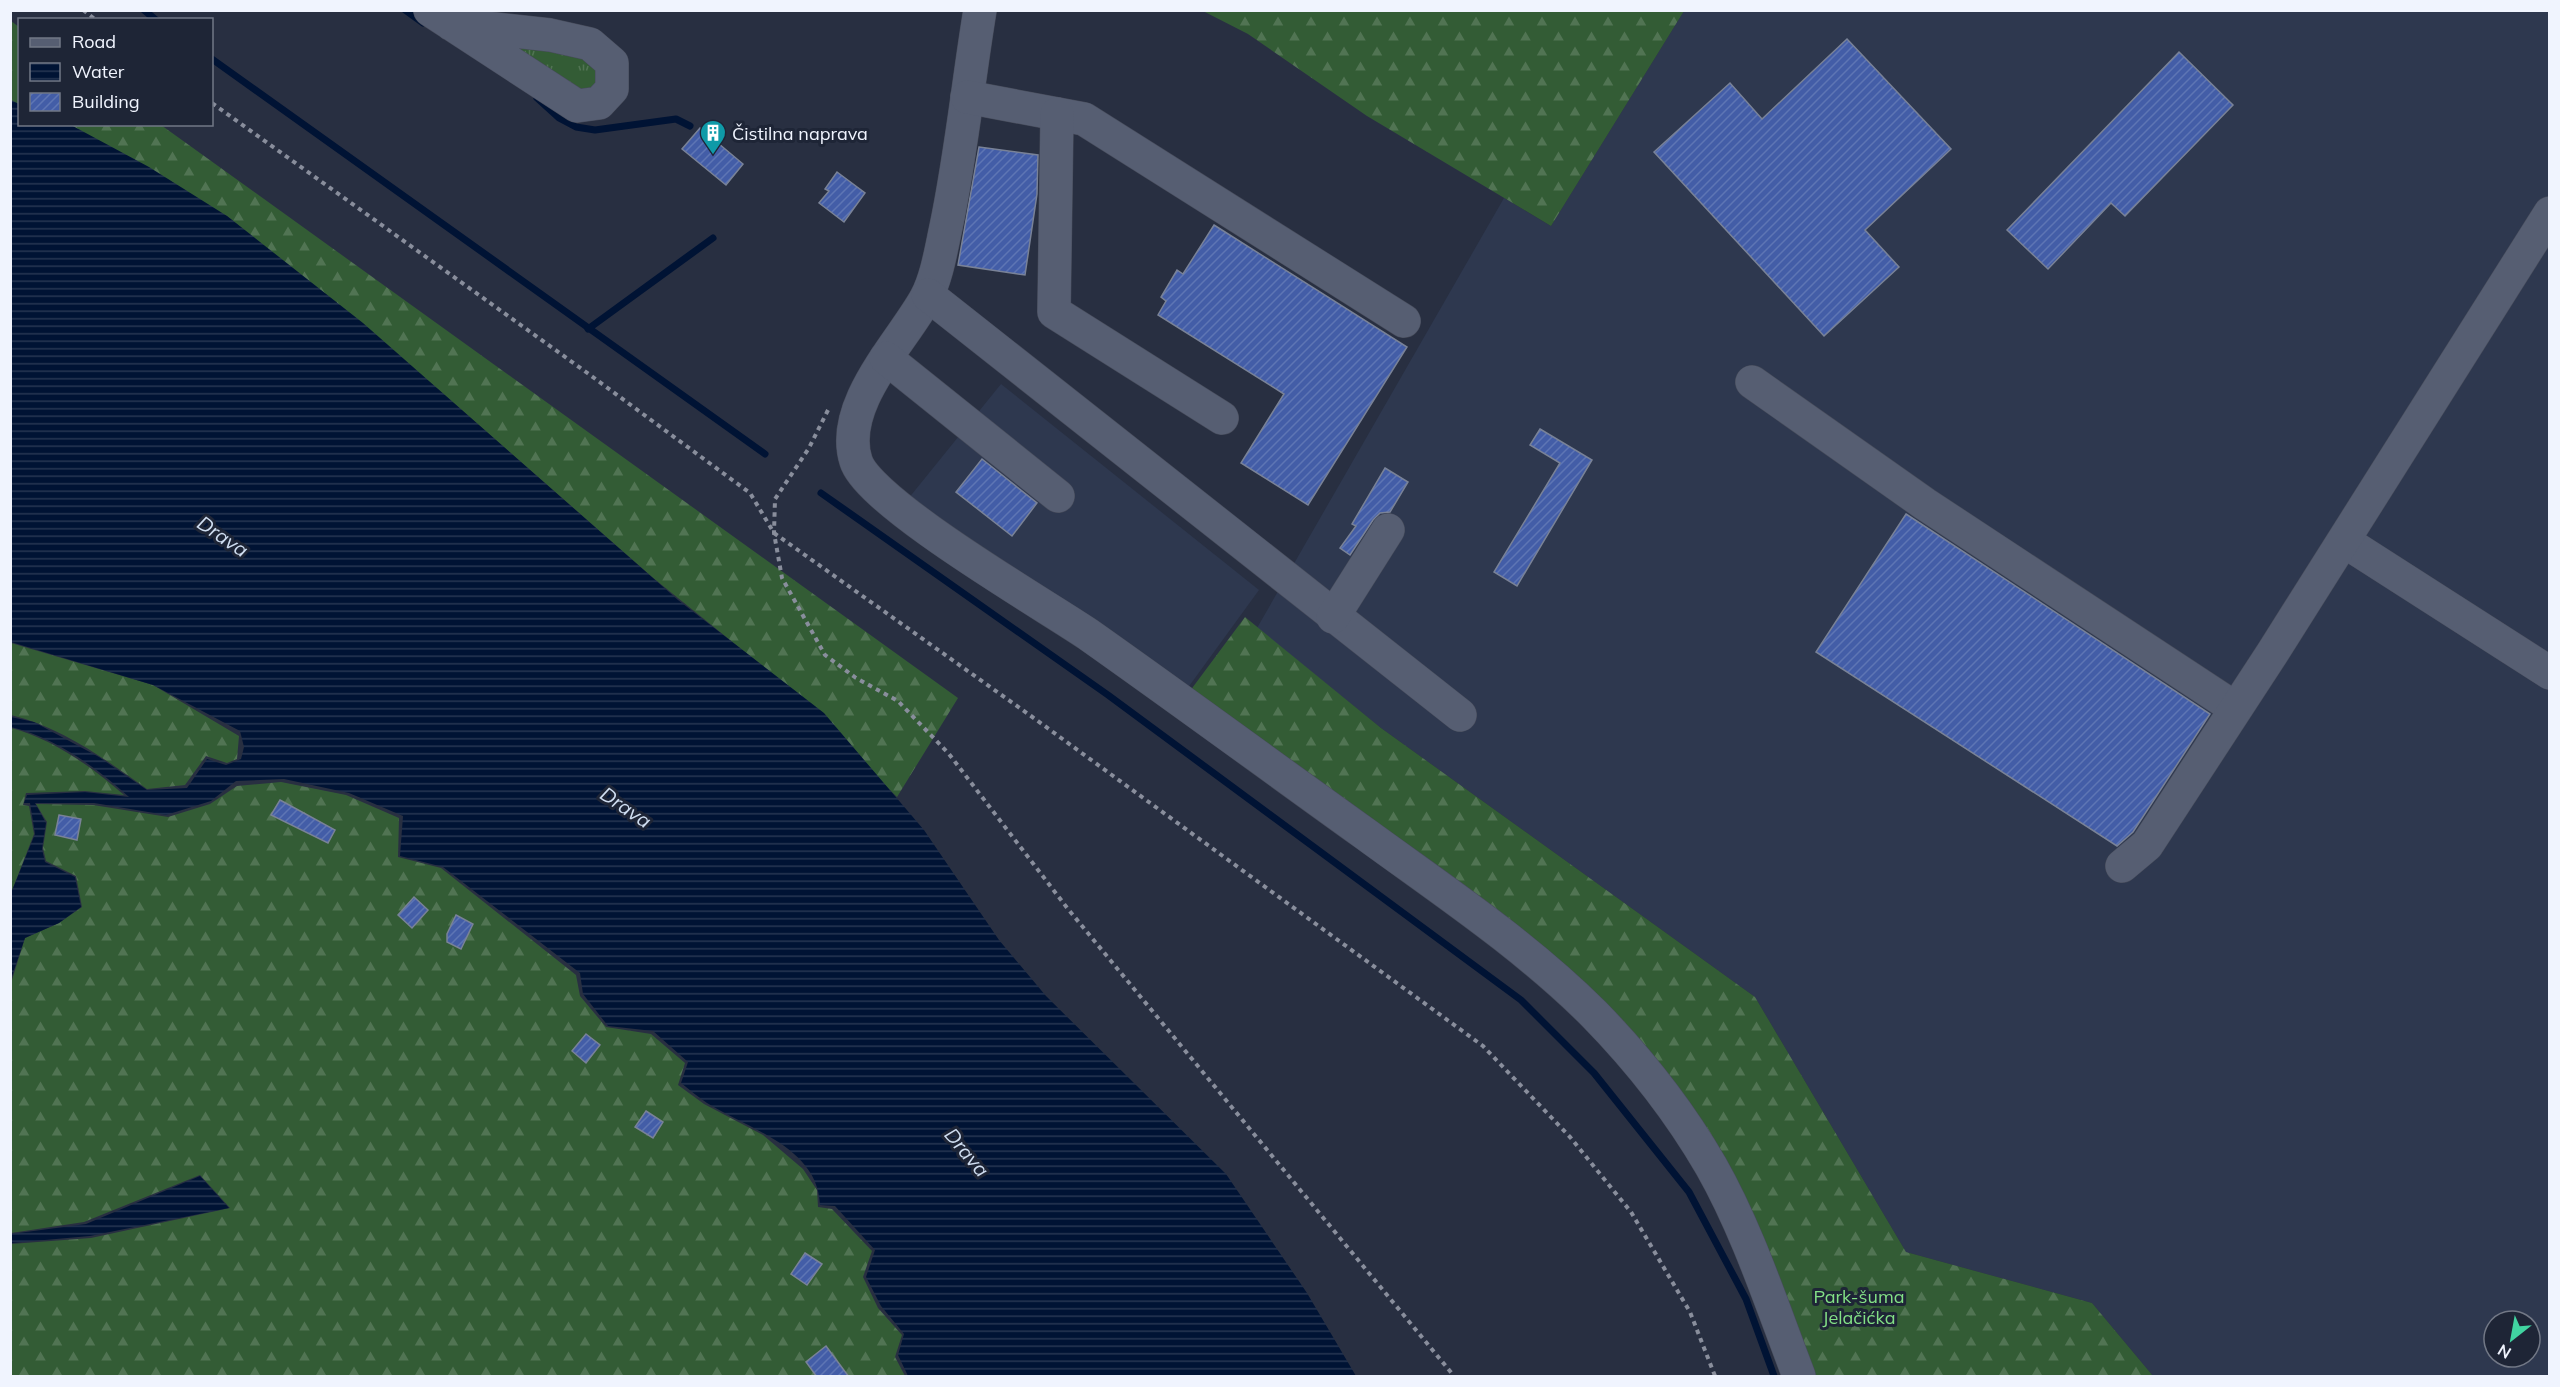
<svg xmlns="http://www.w3.org/2000/svg" width="2560" height="1387" font-family="Mulish,sans-serif">
<style>
.built{fill:#2e384f;fill-rule:evenodd}
.grass{fill:url(#grass-tufts)}
.forest{fill:url(#forest-firs)}
.water{fill:url(#water-rules)}
.lines{fill:none;stroke-linecap:round;stroke-linejoin:round}
.stream{stroke:#001334;stroke-width:7}
.building{fill:url(#building-hatch);stroke:#798297;stroke-width:1.5}
.minor-casing{stroke:#474c5b;stroke-width:34}
.path{stroke:#898e9c;stroke-width:4;stroke-dasharray:4.5 4.5;stroke-linecap:butt}
.minor{stroke:#565e72;stroke-width:33}
.labels{text-anchor:middle;dominant-baseline:central;stroke-width:6;stroke-linejoin:round;paint-order:stroke}
.poi-label{font-size:18px;fill:#f0f4fe;stroke:#1e2536;text-anchor:start}
.park-label{font-size:18px;fill:#83e086;stroke:#1e2536}
.water-label{font-size:20px;font-style:italic;fill:#cfddf0;stroke:#1e2536}
</style>
<defs>
<pattern id="grass-tufts" width="24" height="20" patternUnits="userSpaceOnUse" patternTransform="scale(1.5)"><rect width="24" height="20" fill="#335c35"/><path d="M3 7l-1-3M5 7V3M7 7l1-3M15 17l-1-3M17 17v-4M19 17l1-3" fill="none" stroke="#517453"/></pattern>
<pattern id="forest-firs" width="22" height="20" patternUnits="userSpaceOnUse" patternTransform="scale(1.5)"><rect width="22" height="20" fill="#335c35"/><path d="M5 1l3.5 6h-7zM16 11l3.5 6h-7z" fill="#517453"/></pattern>
<pattern id="water-rules" width="6" height="5" patternUnits="userSpaceOnUse" patternTransform="scale(1.5)"><rect width="6" height="5" fill="#001334"/><path d="M0 2.5h6" fill="none" stroke="#263652"/></pattern>
<pattern id="building-hatch" width="6" height="6" patternUnits="userSpaceOnUse" patternTransform="scale(1.5)"><rect width="6" height="6" fill="#435da7"/><path d="M-1 1l2-2M0 6l6-6M5 7l2-2" fill="none" stroke="#5e75b4"/></pattern>
</defs>
<rect width="100%" height="100%" fill="#282f41"/>
<g class="built">
<path d="M 1684,11 L 2549,11 L 2549,1376 L 2153,1376 L 2092,1303 L 1906,1252 L 1755,997 L 1381,728 L 1257,628 L 1504,198 L 1551,226 ZM 2494,1321 L 2530,1321 L 2530,1357 L 2494,1357 Z"/>
<path d="M 1001,384 L 1259,590 L 1187,689 L 908,499 Z"/>
</g>
<path class="grass" d="M 491,40 L 583,49 L 603,80 L 579,96 Z"/>
<g class="forest">
<path d="M 1203,11 L 1684,11 L 1551,226 L 1367,116 L 1248,34 Z"/>
<path d="M 11,21 L 19,27 L 19,120 L 11,115 Z"/>
<path d="M 30,125 L 161,125 L 958,698 L 897,797 L 782,682 L 652,577 L 440,391 L 227,216 Z"/>
<path d="M 1245,617 L 1381,728 L 1755,997 L 1906,1252 L 2092,1303 L 2153,1376 L 1811,1376 L 1647,1061 L 1187,695 Z"/>
<path d="M 11,643 L 153,685 L 239,736 L 237,759 L 227,763 L 206,756 L 185,785 L 147,789 C 105,759 61,727 11,715 Z"/>
<path d="M 11,728 C 53,739 92,767 124,795 L 85,791 L 26,793 L 23,805 L 29,806 L 34,834 L 11,893 Z"/>
<path d="M 281,782 L 346,795 L 399,818 L 398,857 L 441,868 L 576,975 L 580,996 L 606,1027 L 651,1034 L 685,1063 L 678,1085 L 704,1104 L 763,1135 L 803,1169 L 817,1190 L 818,1207 L 832,1209 L 872,1251 L 863,1277 L 878,1308 L 902,1335 L 895,1357 L 905,1376 L 11,1376 L 11,1244 L 91,1238 L 230,1208 L 200,1175 L 84,1222 L 11,1233 L 11,983 L 25,938 L 59,923 L 82,907 L 76,876 L 46,861 L 43,848 L 47,822 L 36,804 L 93,805 L 168,817 L 210,804 L 237,786 Z"/>
</g>
<g class="water">
<path d="M 11,100 L 19,104 L 20,124 L 71,125 L 149,167 L 227,216 L 363,323 L 678,600 L 824,713 L 924,830 L 999,940 L 1046,996 L 1226,1174 L 1307,1293 L 1356,1376 L 908,1376 L 898,1355 L 904,1334 L 881,1306 L 866,1277 L 875,1250 L 835,1206 L 820,1205 C 818,1147 748,1129 707,1103 C 698,1097 690,1090 681,1083 L 688,1062 L 653,1031 L 608,1026 L 583,994 L 580,973 L 443,867 L 400,856 L 403,816 L 349,793 L 284,779 L 236,781 L 211,801 L 166,815 L 94,803 L 35,803 L 46,823 L 42,849 L 45,862 L 75,877 L 81,907 L 59,923 L 25,938 L 11,979 L 11,893 L 35,834 L 30,803 L 24,803 L 27,795 L 85,792 L 129,797 C 96,767 54,737 11,727 L 11,717 L 34,722 L 99,757 L 147,790 L 187,788 L 207,759 L 226,765 L 241,759 L 244,747 L 240,731 L 153,685 L 11,642 Z"/>
<path d="M 200,1176 L 229,1208 L 90,1236 L 11,1243 L 11,1234 L 86,1224 Z"/>
</g>
<g class="lines">
<g class="stream">
<path d="M 144,10 L 156,20"/>
<path d="M 405,10 L 423,23"/>
<path d="M 212,59 L 765,454"/>
<path d="M 537,98 L 559,118 L 576,127 L 595,130 L 676,119 L 690,126"/>
<path d="M 588,329 L 713,238"/>
<path d="M 821,493 L 1108,695 L 1521,1000 L 1594,1073 L 1689,1192 L 1746,1299 L 1774,1376"/>
</g>
</g>
<g class="building">
<path d="M 1847,39 L 1951,149 L 1865,230 L 1899,267 L 1824,336 L 1654,152 L 1730,83 L 1762,119 Z"/>
<path d="M 2179,52 L 2233,105 L 2125,216 L 2111,203 L 2048,269 L 2007,230 Z"/>
<path d="M 700,128 L 743,164 L 726,185 L 682,149 Z"/>
<path d="M 979,147 L 1038,155 L 1037,194 L 1025,275 L 958,265 Z"/>
<path d="M 837,172 L 865,193 L 844,222 L 819,203 L 829,191 L 825,189 Z"/>
<path d="M 1214,225 L 1407,347 L 1308,505 L 1241,463 L 1284,394 L 1158,315 L 1166,301 L 1161,297 L 1177,270 L 1183,274 Z"/>
<path d="M 1540,429 L 1592,460 L 1517,586 L 1494,572 L 1560,463 L 1530,445 Z"/>
<path d="M 982,459 L 1037,503 L 1012,536 L 956,492 Z"/>
<path d="M 1385,468 L 1408,482 L 1390,512 L 1380,513 L 1373,520 L 1350,555 L 1340,548 L 1356,526 L 1352,524 Z"/>
<path d="M 1906,514 L 2210,714 L 2133,832 L 2117,846 L 1816,652 Z"/>
<path d="M 280,800 L 335,830 L 328,843 L 271,815 Z"/>
<path d="M 59,815 L 81,819 L 77,840 L 55,835 Z"/>
<path d="M 414,897 L 428,910 L 412,928 L 398,915 Z"/>
<path d="M 456,915 L 473,924 L 461,949 L 447,942 L 447,934 Z"/>
<path d="M 586,1034 L 600,1045 L 586,1063 L 572,1051 Z"/>
<path d="M 646,1111 L 663,1122 L 653,1138 L 635,1127 Z"/>
<path d="M 805,1253 L 822,1264 L 807,1285 L 791,1274 Z"/>
<path d="M 826,1346 L 849,1377 L 817,1377 L 806,1362 Z"/>
</g>
<g class="lines">
<defs>
<g id="minor">
<path d="M 430,10 L 577,106 L 599,103 L 612,89 L 612,63 L 590,44 L 550,35 L 451,24"/>
<path d="M 980,10 C 968,83 961,156 946,227 C 941,250 937,277 926,298 C 902,342 838,405 856,461 C 869,503 1045,605 1089,635 C 1181,700 1272,767 1364,833 C 1442,890 1525,945 1594,1014 C 1639,1060 1678,1109 1711,1166 C 1748,1231 1772,1306 1799,1376"/>
<path d="M 967,97 L 1084,119 L 1404,321"/>
<path d="M 1057,114 L 1054,312 L 1222,418"/>
<path d="M 928,295 L 1460,715"/>
<path d="M 886,358 L 1058,496"/>
<path d="M 1752,382 L 1925,504 L 2235,708"/>
<path d="M 2344,541 L 2550,673"/>
<path d="M 1333,617 L 1388,530"/>
<path d="M 2122,866 L 2147,845 L 2273,652 L 2550,213"/>
</g>
</defs>
<use href="#minor" class="minor-casing"/>
<g class="path">
<path d="M 83,10 L 96,20"/>
<path d="M 212,103 L 586,372 L 750,493 L 774,533 L 1031,716 L 1483,1046 L 1570,1137 L 1631,1212 L 1690,1312 L 1715,1376"/>
<path d="M 828,410 L 809,448 L 775,499 L 774,533 L 782,578 L 825,655 L 856,678 L 898,701 L 949,754 L 1068,909 L 1454,1376"/>
</g>
<use href="#minor" class="minor"/>
</g>
<defs>
<symbol id="building-pin" viewBox="-11 -11 22 30"><path d="M0 17L-7.5 6A9.5 9.5 0 1 1 7.5 6Z" fill="#0f9aa8" stroke="#1e2536"/><path d="M-4-6H4V6H1V3H-1V6H-4ZM-2.5-4.3h1.7v1.8h-1.7ZM.8-4.3h1.7v1.8H.8ZM-2.5-1h1.7V.8h-1.7ZM.8-1h1.7V.8H.8Z" fill="#fff"/></symbol>
</defs>
<g fill-rule="evenodd">
<use href="#building-pin" x="698" y="118" width="30" height="40"/>
</g>
<g class="labels">
<g class="poi-label">
<text x="732" y="133">Čistilna naprava</text>
</g>
<g class="park-label">
<text x="1859" y="1296">Park-šuma<tspan x="1859" dy="21">Jelačićka</tspan></text>
</g>
<g class="water-label">
<text transform="translate(223 536) rotate(34)">Drava</text>
<text transform="translate(626 807) rotate(34)">Drava</text>
<text transform="translate(967 1152) rotate(50)">Drava</text>
</g>
</g>
<rect width="2560" height="1387" fill="none" stroke="#f0f4fe" stroke-width="24"/>
<rect x="18" y="18" width="195" height="108" fill="#1e2536" stroke="#727886" stroke-width="1.5"/>
<rect x="30" y="38" width="30" height="9" fill="#565e72" stroke="#727886" stroke-width="1.5"/>
<text x="72" y="48" font-size="18" fill="#f0f4fe">Road</text>
<rect x="30" y="63" width="30" height="18" fill="url(#water-rules)" stroke="#727886" stroke-width="1.5"/>
<text x="72" y="78" font-size="18" fill="#f0f4fe">Water</text>
<rect x="30" y="93" width="30" height="18" fill="url(#building-hatch)" stroke="#727886" stroke-width="1.5"/>
<text x="72" y="108" font-size="18" fill="#f0f4fe">Building</text>
<g transform="translate(2512 1339) rotate(211)"><circle r="28" fill="#1e2536" stroke="#727886" stroke-width="1.5"/>
<path d="M0-4.5L10 22L0 15L-10 22Z" fill="#41d4a1"/>
<text y="-9" font-size="16" font-weight="bold" text-anchor="middle" fill="#f0f4fe">N</text>
</g>
</svg>
